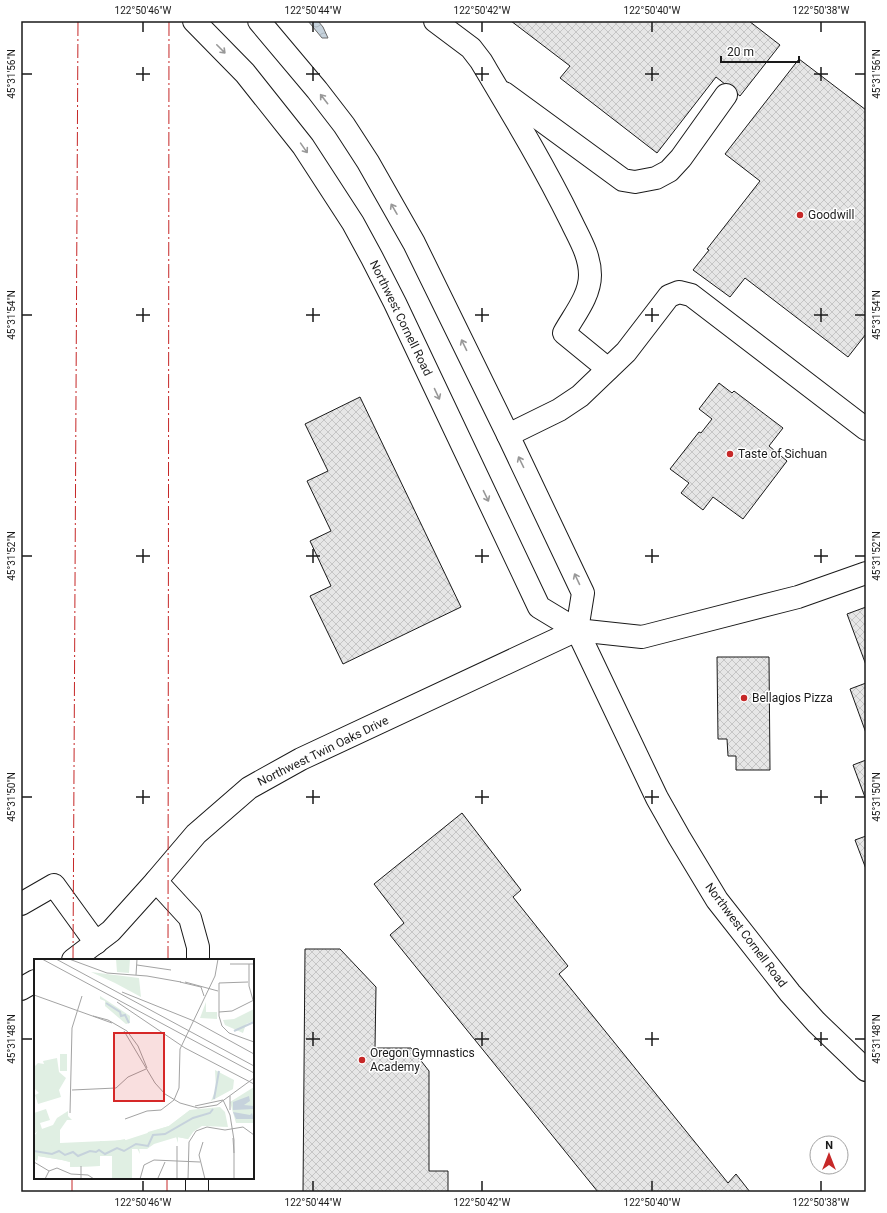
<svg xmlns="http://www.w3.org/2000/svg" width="887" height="1213" font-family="Roboto,sans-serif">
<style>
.water{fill:url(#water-waves);stroke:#6a6a6a}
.building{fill:url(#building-cross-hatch);stroke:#1a1a1a}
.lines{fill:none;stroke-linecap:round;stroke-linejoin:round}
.minor-casing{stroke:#1a1a1a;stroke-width:24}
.major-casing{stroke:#1a1a1a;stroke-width:24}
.minor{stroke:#fff;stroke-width:22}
.major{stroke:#fff;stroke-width:22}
.power{stroke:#c62828;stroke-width:1;stroke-dasharray:14 3 2 3;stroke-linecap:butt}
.oneway{stroke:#989898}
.ticks{fill:none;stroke:#1a1a1a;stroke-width:1.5}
.poi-dot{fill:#c62828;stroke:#fff;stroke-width:1.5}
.labels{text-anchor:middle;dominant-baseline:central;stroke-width:3;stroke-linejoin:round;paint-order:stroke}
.poi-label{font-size:12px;fill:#1a1a1a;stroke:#fff;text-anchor:start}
.street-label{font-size:12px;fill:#1a1a1a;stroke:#fff}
.inset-river{fill:none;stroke:#c6d2dc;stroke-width:2}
.inset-road{fill:none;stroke:#a3a3a3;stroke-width:1}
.view{fill:#d62828;fill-opacity:0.15;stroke:#d62828;stroke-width:2}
.inset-edge{fill:none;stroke:#1a1a1a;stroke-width:2}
.neatline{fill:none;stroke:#1a1a1a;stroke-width:1.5}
.ticks-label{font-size:10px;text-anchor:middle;fill:#1a1a1a}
</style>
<defs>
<pattern id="water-waves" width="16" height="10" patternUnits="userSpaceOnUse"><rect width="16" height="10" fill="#c6d2dc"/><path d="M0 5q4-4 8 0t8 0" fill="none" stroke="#aab4bc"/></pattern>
<pattern id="building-cross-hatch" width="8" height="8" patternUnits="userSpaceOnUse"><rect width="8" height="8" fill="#e6e6e6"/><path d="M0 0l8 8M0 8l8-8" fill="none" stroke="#c5c5c5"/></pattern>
</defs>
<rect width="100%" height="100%" fill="#fff"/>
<path class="water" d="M 308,21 L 318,21 L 323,27 L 328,38 L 322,38 Z"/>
<g class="building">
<path d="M 511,21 L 749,21 L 780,45 L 740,96 L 716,77 L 657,153 L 560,78 L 570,66 Z"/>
<path d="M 799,59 L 866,110 L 866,334 L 848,357 L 745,278 L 730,297 L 693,270 L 709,250 L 707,249 L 760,181 L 725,154 Z"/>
<path d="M 719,383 L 732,393 L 734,391 L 783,428 L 769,446 L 787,461 L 743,519 L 713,497 L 703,510 L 681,493 L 689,483 L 670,469 L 699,432 L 701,433 L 712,419 L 699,409 Z"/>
<path d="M 360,397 L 461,607 L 343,664 L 310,596 L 331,586 L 310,541 L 331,531 L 307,481 L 328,471 L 305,424 Z"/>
<path d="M 866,607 L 866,665 L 847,614 Z"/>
<path d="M 717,657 L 769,657 L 770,770 L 736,770 L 736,756 L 728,756 L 727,739 L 718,739 Z"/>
<path d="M 866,683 L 866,733 L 850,689 Z"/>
<path d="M 866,760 L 866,800 L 853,765 Z"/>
<path d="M 462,813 L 521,890 L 513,897 L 568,966 L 559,974 L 728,1183 L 736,1174 L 750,1192 L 598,1192 L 390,935 L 404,923 L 374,884 Z"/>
<path d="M 866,836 L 866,869 L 855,840 Z"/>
<path d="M 305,949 L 340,949 L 376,987 L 375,1048 L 411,1048 L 429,1071 L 429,1171 L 448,1171 L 448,1192 L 303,1192 Z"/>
</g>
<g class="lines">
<defs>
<g id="minor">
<path d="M 435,21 L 471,48 L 481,61 C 512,113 544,166 571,221 C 579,238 590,255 590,275 C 590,296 574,315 564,333 L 608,369"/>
<path d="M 504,93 L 623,180 L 635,182 L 656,178 L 669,171 L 681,158 L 726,95"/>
<path d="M 508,435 L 559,410 L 580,396 L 626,352 L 669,296 L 679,292 L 691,295 L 866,429"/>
<path d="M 156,881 L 190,918 L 198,947 L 198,960"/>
<path d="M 21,904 L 54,885 L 96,943"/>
<path d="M 73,960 L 111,931 L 156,881 L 196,834 L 249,788 L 301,759 L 577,630 L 642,637 L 798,597 L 866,573"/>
<path d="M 21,989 L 35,981"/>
<path d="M 197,1178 L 197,1192"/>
</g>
<g id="major">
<path d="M 194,21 L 245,73 L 303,146 L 353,223 L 372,258 L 395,303 L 539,607 L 577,630 L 657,798 L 679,837 L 717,900 L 790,993 L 816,1022 L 866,1070"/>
<path d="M 259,21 L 317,90 L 344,125 L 368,162 L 414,243 L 508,435 L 583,593 L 577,630"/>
</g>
</defs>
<use href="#minor" class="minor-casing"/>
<use href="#major" class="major-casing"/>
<use href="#minor" class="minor"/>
<use href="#major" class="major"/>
<g class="power">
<path d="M 73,960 L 78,21"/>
<path d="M 168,960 L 169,21"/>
<path d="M 72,1192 L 72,1178"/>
<path d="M 167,1192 L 167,1178"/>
</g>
</g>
<defs><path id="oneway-shaft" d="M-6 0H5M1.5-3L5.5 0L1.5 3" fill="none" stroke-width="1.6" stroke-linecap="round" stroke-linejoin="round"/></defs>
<g class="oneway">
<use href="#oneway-shaft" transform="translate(221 49) rotate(45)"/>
<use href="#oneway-shaft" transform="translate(324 99) rotate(-128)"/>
<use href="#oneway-shaft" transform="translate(304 148) rotate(55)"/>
<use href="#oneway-shaft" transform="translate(394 209) rotate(-120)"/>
<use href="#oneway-shaft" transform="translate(464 345) rotate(-116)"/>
<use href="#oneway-shaft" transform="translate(437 394) rotate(65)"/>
<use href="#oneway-shaft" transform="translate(521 462) rotate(-116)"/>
<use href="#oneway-shaft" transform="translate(486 496) rotate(64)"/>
<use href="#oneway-shaft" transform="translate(577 579) rotate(-115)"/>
</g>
<path class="ticks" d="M 143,22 L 143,32M 313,22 L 313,32M 482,22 L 482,32M 652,22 L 652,32M 821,22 L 821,32M 143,67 L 143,81M 313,67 L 313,81M 482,67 L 482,81M 652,67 L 652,81M 821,67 L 821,81M 22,74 L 32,74M 136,74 L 150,74M 306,74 L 320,74M 475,74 L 489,74M 645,74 L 659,74M 814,74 L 828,74M 855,74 L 865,74M 143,308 L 143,322M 313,308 L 313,322M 482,308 L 482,322M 652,308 L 652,322M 821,308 L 821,322M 22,315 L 32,315M 136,315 L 150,315M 306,315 L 320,315M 475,315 L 489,315M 645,315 L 659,315M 814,315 L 828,315M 855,315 L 865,315M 143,549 L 143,563M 313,549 L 313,563M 482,549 L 482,563M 652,549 L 652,563M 821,549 L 821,563M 22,556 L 32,556M 136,556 L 150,556M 306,556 L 320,556M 475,556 L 489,556M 645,556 L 659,556M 814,556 L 828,556M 855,556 L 865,556M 143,790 L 143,804M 313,790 L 313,804M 482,790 L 482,804M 652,790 L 652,804M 821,790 L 821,804M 22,797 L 32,797M 136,797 L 150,797M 306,797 L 320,797M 475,797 L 489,797M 645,797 L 659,797M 814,797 L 828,797M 855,797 L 865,797M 313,1032 L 313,1046M 482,1032 L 482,1046M 652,1032 L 652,1046M 821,1032 L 821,1046M 22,1039 L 32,1039M 306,1039 L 320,1039M 475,1039 L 489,1039M 645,1039 L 659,1039M 814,1039 L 828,1039M 855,1039 L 865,1039M 143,1181 L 143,1191M 313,1181 L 313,1191M 482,1181 L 482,1191M 652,1181 L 652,1191M 821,1181 L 821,1191"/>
<g class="poi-dot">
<circle cx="800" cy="215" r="4"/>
<circle cx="730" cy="454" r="4"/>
<circle cx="744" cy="698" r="4"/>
<circle cx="362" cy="1060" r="4"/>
</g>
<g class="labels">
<g class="poi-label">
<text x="808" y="215">Goodwill</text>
<text x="738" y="454">Taste of Sichuan</text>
<text x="752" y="698">Bellagios Pizza</text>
<text x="370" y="1053">Oregon Gymnastics<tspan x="370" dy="14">Academy</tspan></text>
</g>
<g class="street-label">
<text transform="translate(401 318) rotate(64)">Northwest Cornell Road</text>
<text transform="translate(323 751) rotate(-26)">Northwest Twin Oaks Drive</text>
<text transform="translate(746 935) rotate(53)">Northwest Cornell Road</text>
</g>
</g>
<g transform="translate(34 959)">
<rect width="220" height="220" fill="#fff"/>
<path d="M 82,0 L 96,0 L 95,14 L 83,13 ZM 57,13 L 105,19 L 107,38 L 81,24 ZM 181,111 L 200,121 L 199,130 L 177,142 L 182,130 ZM 220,128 L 220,164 L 202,164 L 196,143 Z" fill="#e0efe3"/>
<path d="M 66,37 L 96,57 L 96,64 L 92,65 L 71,47 L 71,42 L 66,40 ZM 220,50 L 220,62 L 212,65 L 209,74 L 191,66 L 189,61 L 200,60 ZM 186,148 L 191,153 L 194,168 L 168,167 L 159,173 L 154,180 L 143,178 L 120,185 L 113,190 L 98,190 L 98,207 L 78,197 L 66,197 L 66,207 L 36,208 L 36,203 L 28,201 L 4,197 L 3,202 L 0,199 L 0,177 L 5,171 L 19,166 L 23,159 L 34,152 L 34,157 L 38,161 L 33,161 L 26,171 L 26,184 L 92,181 L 135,167 L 156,151 ZM 220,150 L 218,157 L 202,155 L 199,151 Z" fill="#e0efe3"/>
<path d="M 172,43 L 172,53 L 183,53 L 183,60 L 166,59 ZM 179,150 L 180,153 L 189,153 L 191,158 L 158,167 L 154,172 L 159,173 L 154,180 L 144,178 L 144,184 L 142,178 L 131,180 L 105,189 L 106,195 L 103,189 L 98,190 L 98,220 L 78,220 L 78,197 L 66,197 L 66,207 L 36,208 L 36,203 L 28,201 L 4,197 L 3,202 L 0,199 L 0,188 L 13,186 L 36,189 L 66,186 L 66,182 L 76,183 L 91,180 L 92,187 L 111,180 L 114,173 L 135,167 L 156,151 Z" fill="#e0efe3"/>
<path d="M 26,95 L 33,95 L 33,112 L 26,112 ZM 23,99 L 25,113 L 32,119 L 25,131 L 27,138 L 4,145 L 1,136 L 5,134 L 0,129 L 0,108 L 4,104 L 10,105 L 9,102 ZM 12,150 L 16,161 L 6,164 L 8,170 L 0,175 L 0,154 Z" fill="#e0efe3"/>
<path d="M 215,137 L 216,142 L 210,146 L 220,147 L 220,150 L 199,151 L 199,143 ZM 199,153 L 216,156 L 218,154 L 220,160 L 202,160 Z" fill="#c6d2dc"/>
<path class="inset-river" d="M 72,44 L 86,53 L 87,57 L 91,56 L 95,64M 200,72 L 220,63M 180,140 L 185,112M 0,192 L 18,195 L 25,192 L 31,196 L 39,193 L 44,197 L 56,192 L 62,193 L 65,191 L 71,195 L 83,189 L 90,192 L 102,185 L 114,187 L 119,176 L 131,175 L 159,159 L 176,154 L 179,150"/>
<path class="inset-road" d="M 8,0 L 220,114M 22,0 L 220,107M 35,0 L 73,14 L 113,17 L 147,23M 196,5 L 220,5M 215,5 L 215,27 L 219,41M 103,6 L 137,11M 102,16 L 103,0M 146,23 L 167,28 L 170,37M 151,23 L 184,32M 214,23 L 185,24 L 185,57 L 188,67 L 195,74 L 220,83M 88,33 L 160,62 L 220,95M 0,36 L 78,64M 83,43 L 151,89 L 220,125M 185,53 L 198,52 L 220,41M 59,57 L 74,61 L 93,72 L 104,87 L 113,109M 90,72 L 121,124 L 131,135 L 146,144 L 164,149 L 183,146 L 220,119M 38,131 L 82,129 L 94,118 L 112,110M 140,141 L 145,129 L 146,90 L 181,17 L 184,0M 189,141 L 196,156 L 200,181 L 200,220M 161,147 L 189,141M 196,151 L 196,137M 36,154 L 38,69 L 48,37M 91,160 L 113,152 L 127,151 L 140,141M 199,179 L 200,194M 169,183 L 165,196 L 171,220M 0,203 L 15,212M 47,207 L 47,220M 124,219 L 131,203M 11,220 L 15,212 L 23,209 L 37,215 L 54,216 L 60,220M 106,220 L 110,206 L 120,201 L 166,203M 143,220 L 143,187M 154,220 L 155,183 L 162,172 L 173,168 L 191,171 L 209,168 L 220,176"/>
<path class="view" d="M 80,74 L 130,74 L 130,142 L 80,142 Z"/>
<rect width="220" height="220" class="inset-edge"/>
</g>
<rect width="887" height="1213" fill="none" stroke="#ffffff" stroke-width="44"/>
<g transform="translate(829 1155)"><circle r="19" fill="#ffffff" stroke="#a3a3a3"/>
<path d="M0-3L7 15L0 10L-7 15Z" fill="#c62828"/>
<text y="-6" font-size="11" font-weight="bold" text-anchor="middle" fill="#1a1a1a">N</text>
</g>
<path d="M721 56v6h78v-6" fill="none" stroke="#1a1a1a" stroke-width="2"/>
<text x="727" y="56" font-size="12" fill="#1a1a1a" stroke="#ffffff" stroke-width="3" paint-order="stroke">20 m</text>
<rect x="22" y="22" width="843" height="1169" class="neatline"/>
<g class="ticks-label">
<text x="143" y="14">122°50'46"W</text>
<text x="313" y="14">122°50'44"W</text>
<text x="482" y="14">122°50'42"W</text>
<text x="652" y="14">122°50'40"W</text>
<text x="821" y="14">122°50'38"W</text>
<text transform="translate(11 74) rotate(-90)" y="4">45°31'56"N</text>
<text transform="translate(876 74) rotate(-90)" y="4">45°31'56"N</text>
<text transform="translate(11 315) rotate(-90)" y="4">45°31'54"N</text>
<text transform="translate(876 315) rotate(-90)" y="4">45°31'54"N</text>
<text transform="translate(11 556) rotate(-90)" y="4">45°31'52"N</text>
<text transform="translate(876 556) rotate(-90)" y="4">45°31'52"N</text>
<text transform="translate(11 797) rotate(-90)" y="4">45°31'50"N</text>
<text transform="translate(876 797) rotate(-90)" y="4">45°31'50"N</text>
<text transform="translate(11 1039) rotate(-90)" y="4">45°31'48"N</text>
<text transform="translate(876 1039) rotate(-90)" y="4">45°31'48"N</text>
<text x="143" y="1206">122°50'46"W</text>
<text x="313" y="1206">122°50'44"W</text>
<text x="482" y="1206">122°50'42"W</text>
<text x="652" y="1206">122°50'40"W</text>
<text x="821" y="1206">122°50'38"W</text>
</g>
</svg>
